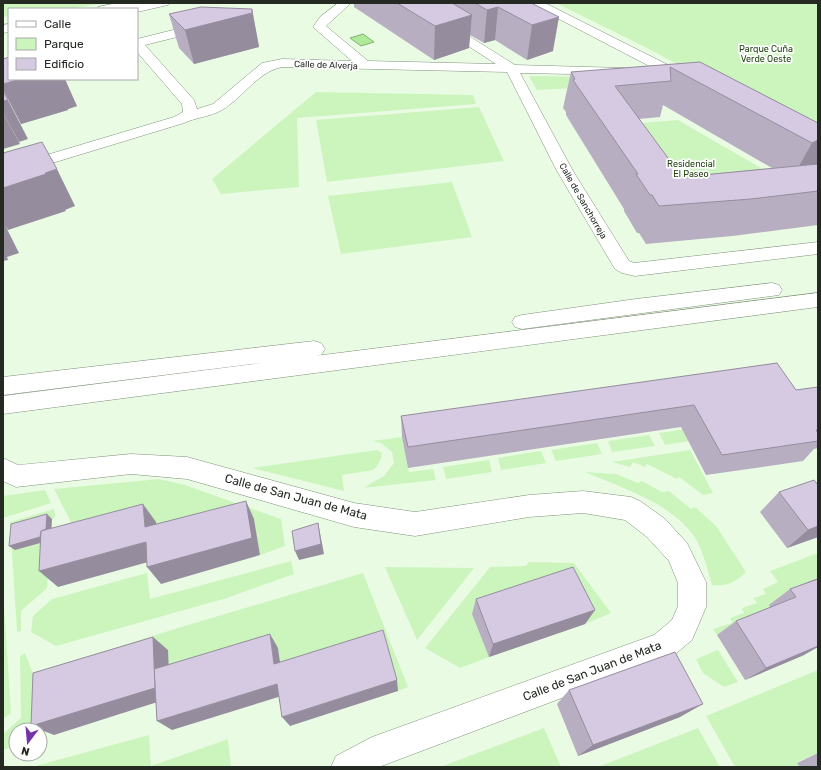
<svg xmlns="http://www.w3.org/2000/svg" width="821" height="770" font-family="Rubik,sans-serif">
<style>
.green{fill:#ccf5be}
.water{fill:#aeea98;stroke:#85b075}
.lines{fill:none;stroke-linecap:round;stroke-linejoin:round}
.minor-casing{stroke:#80907b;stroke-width:1}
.tertiary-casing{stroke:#80907b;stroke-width:1}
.motorway-casing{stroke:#80907b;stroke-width:1}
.minor{fill:#fff;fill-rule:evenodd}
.tertiary{fill:#fff;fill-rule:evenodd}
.motorway{fill:#fff;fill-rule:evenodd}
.wall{fill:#b7aec2;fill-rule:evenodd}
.shaded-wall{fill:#958d9e}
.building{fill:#d5cae2;stroke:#958d9e}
.labels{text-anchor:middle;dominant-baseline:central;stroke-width:3.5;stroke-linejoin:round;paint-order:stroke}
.far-park-label{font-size:9px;fill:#1f440e;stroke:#fff}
.far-street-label{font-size:9px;fill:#242a22;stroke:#fff}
.near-street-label{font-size:12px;fill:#242a22;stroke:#fff}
</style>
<rect width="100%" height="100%" fill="#eafbe4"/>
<g class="green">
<path d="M 3,3 L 107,3 L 66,9 L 9,9 L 9,16 L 3,17 Z"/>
<path d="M 556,3 L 818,3 L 818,139 L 645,47 Z"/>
<path d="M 529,76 L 663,78 L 672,83 L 537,90 Z"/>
<path d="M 316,92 L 473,95 L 476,104 L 297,118 L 299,187 L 221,194 L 212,179 Z"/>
<path d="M 479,107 L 504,161 L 327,182 L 316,120 Z"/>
<path d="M 678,120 L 806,194 L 673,208 L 616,125 Z"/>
<path d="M 452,182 L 472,237 L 341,254 L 328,196 Z"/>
<path d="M 701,427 L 707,438 L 665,445 L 659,433 Z"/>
<path d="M 649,435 L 655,446 L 612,452 L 608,441 Z"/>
<path d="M 402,437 L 409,472 L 433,469 L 436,480 L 363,488 L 384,476 L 394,463 L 392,452 L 381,443 L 372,441 Z"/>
<path d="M 597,443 L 602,454 L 556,461 L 551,450 Z"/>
<path d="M 377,450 L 382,453 C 381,460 379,465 373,470 L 342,475 L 344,491 L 252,468 Z"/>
<path d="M 690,450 L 713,493 L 703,495 L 679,477 L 677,479 L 647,464 L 645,467 L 633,462 L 630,467 L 612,462 Z"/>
<path d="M 541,451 L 546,463 L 501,470 L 498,458 Z"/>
<path d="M 489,460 L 492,472 L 446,479 L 443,467 Z"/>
<path d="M 585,472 L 616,474 L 638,483 L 642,481 L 662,492 L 669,491 L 691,509 L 695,507 L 716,526 L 746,572 C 737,581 726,587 712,585 C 707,569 703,549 694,536 C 668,501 623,489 585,472 Z"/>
<path d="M 159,479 L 185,485 L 281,519 L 285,546 L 260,555 L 254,519 L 159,545 L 156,522 L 74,528 L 54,489 Z"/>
<path d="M 45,490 L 51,503 L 3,518 L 3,496 Z"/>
<path d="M 54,509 L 55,517 L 52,519 L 17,529 L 52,535 L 47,588 L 21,611 L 21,631 L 17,632 L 10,522 Z"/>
<path d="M 818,553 L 818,579 L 769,605 L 774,612 L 717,635 L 713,629 L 732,623 L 730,618 L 744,613 L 742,608 L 757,603 L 753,598 L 766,594 L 763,589 L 778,582 L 770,571 Z"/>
<path d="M 291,561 L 294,574 L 227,598 L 56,646 L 31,632 L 33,616 L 52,599 L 147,573 L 150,599 Z"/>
<path d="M 529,562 L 574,563 L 611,613 L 585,624 L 565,583 L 489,657 L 460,668 L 425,648 L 490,567 L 526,566 Z"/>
<path d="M 385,567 L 474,568 L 417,640 Z"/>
<path d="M 363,573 L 408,687 L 398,691 L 282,676 L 278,648 L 169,681 L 57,666 L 178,628 Z"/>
<path d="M 3,589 L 11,713 L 3,719 Z"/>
<path d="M 718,650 L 738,682 L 724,687 L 703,673 L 696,659 Z"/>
<path d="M 25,653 L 39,689 L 37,730 L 16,730 L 16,746 L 3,750 L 3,734 L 21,718 L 20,656 Z"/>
<path d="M 818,670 L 818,753 L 797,762 L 800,767 L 735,767 L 706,716 Z"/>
<path d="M 544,728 L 561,767 L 440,767 Z"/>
<path d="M 698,728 L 720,767 L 598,767 Z"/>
<path d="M 149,735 L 151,766 L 228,739 L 231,767 L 32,767 Z"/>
</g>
<path class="water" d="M 363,34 L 374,42 L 361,46 L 350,38 Z"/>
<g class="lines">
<defs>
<g id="minor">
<path d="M 338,3 L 351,3 L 326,26 L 368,61 L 496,64 L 402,3 L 416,3 L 515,65 L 625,68 L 627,71 L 625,74 L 620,75 L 520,73 L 573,171 L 629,261 L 634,263 L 818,242 L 818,254 L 635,276 L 622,273 L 615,269 L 557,171 L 507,72 L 282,67 C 257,72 243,98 222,110 C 210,117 197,117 184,123 L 3,178 L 3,168 L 174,117 L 183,112 L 182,104 L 137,52 L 137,39 L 181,28 L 175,20 L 177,17 L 185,17 L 195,30 L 193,33 L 145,45 L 194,100 L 197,109 L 213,104 L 262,63 L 282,59 L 352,61 L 313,27 L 320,17 Z"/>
<path d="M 530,3 L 545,3 L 688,75 L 690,78 L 688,81 L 678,81 L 532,5 Z"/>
<path d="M 131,454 L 187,457 L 354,503 L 415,512 L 529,495 L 583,491 L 631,497 L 640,501 L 665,519 L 687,543 L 706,582 L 706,607 L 692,640 L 673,656 L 379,767 L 331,767 L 336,756 L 372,737 L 654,635 L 672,620 L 678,606 L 678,583 L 669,561 L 647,537 L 625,520 L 583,513 L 529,517 L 415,536 L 354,527 L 187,479 L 131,474 L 16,487 L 3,481 L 3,458 L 18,465 Z"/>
</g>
<g id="tertiary">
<path d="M 117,3 L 143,3 L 142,4 L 170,3 L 168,5 L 137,12 L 137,9 L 129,9 L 130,8 L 96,9 L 98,7 Z"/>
<path d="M 9,24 L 9,32 L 3,33 L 3,25 Z"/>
</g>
<g id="motorway">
<path d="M 772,283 L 779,285 L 782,290 L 779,295 L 522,329 L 515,327 L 512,322 L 515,317 L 522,315 L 636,299 Z"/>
<path d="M 818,293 L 818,307 L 3,414 L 3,396 L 261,363 L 3,395 L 3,377 L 314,341 L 321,343 L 325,349 L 321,355 L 315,356 Z"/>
</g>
</defs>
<use href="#minor" class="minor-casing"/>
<use href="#tertiary" class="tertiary-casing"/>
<use href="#motorway" class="motorway-casing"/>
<use href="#minor" class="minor"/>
<use href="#tertiary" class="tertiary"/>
<use href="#motorway" class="motorway"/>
</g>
<g class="wall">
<path d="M 354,3 L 531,3 L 553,51 L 527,60 L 495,40 L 484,43 L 470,35 L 469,48 L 434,60 L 354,7 Z"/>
<path d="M 252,9 L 259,47 L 194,64 L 179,48 L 169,14 Z"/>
<path d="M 3,59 L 77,106 L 68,109 L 68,110 L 21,124 L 3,90 Z"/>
<path d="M 700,62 L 818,123 L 818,225 L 732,236 L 646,244 L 639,233 L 637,233 L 624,211 L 624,209 L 566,115 L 566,112 L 563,108 L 571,72 ZM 663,105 L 772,168 L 682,177 L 639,119 L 660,117 Z"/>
<path d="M 818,387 L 818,448 L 814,449 L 803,461 L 706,475 L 681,427 L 408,468 L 402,437 L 401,416 L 796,390 Z"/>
<path d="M 779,492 L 818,537 L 787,548 L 760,512 Z"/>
<path d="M 818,578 L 804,655 L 745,680 L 717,635 L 736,621 L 770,607 L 769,605 L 790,589 Z"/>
<path d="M 476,599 L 595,610 L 585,624 L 489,657 L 472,614 Z"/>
<path d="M 569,690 L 680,717 L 578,756 L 557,704 Z"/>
<path d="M 818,753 L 818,767 L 800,767 L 797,763 Z"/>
</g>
<g class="shaded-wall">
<path d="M 498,7 L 495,40 L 484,43 L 487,10 Z"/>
<path d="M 252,9 L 259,47 L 194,64 L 185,30 Z"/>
<path d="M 472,15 L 469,48 L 434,60 L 435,26 Z"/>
<path d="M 559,17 L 553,51 L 527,60 L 532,25 Z"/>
<path d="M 21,79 L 65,79 L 77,106 L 68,109 L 68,110 L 21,124 L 3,89 L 3,84 Z"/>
<path d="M 8,100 L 28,139 L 19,142 L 3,113 L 3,101 Z"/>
<path d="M 3,113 L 20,144 L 3,149 Z"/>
<path d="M 818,140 L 818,163 L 815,169 L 791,180 L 812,143 Z"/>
<path d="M 57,169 L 75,206 L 65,210 L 66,211 L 8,230 L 5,225 L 19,253 L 7,257 L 8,260 L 3,261 L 3,188 Z"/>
<path d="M 246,501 L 254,519 L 260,555 L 161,584 L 147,567 Z"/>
<path d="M 143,504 L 156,522 L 159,545 L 145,527 Z"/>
<path d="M 47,514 L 52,519 L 51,540 L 15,550 L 9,546 Z"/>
<path d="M 318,523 L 320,533 L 324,554 L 299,560 L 295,551 Z"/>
<path d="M 818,526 L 818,537 L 787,548 L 808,530 Z"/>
<path d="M 146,542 L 159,559 L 58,587 L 39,571 Z"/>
<path d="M 595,610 L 585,624 L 489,657 L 493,644 Z"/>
<path d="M 270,634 L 278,648 L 282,676 L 274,664 Z"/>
<path d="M 153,637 L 168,650 L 170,698 L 54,735 L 31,726 Z"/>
<path d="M 818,646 L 818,647 L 804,655 L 745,680 L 766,668 Z"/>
<path d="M 397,680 L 398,691 L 290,726 L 282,717 Z"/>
<path d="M 277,684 L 285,695 L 172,730 L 157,721 Z"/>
<path d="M 703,704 L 680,717 L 578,756 L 593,745 Z"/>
</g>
<g class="building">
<path d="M 397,3 L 452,3 L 472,15 L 435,26 Z"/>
<path d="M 475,3 L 531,3 L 559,17 L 532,25 L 498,7 L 487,10 Z"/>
<path d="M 201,7 L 252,9 L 252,13 L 185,30 L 169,14 Z"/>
<path d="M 9,57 L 9,79 L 21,79 L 3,84 L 3,59 Z"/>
<path d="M 700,62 L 818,123 L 818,140 L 812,143 L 670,67 L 671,81 L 615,86 L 682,177 L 818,164 L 818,191 L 751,199 L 659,206 L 652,195 L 650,195 L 636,174 L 638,174 L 573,80 L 575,79 L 571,72 Z"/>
<path d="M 3,91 L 8,100 L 3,101 Z"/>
<path d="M 42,142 L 57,169 L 45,173 L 46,174 L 3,188 L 3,153 Z"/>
<path d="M 777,363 L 796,390 L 818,387 L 818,430 L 816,430 L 818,433 L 818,441 L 722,455 L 694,405 L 408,447 L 401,416 Z"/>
<path d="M 814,480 L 818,485 L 818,526 L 808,530 L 779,492 Z"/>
<path d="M 246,501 L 252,538 L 147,567 L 146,542 L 39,571 L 41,531 L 143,504 L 145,527 Z"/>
<path d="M 47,514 L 46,529 L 41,531 L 40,537 L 9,546 L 11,524 Z"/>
<path d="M 318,523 L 321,544 L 295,551 L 292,531 Z"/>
<path d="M 573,567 L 595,610 L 493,644 L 476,599 Z"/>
<path d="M 818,579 L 818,646 L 766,668 L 736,621 L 796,597 L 790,589 Z"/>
<path d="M 383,630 L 397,680 L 282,717 L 277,684 L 157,721 L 154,669 L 270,634 L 274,664 Z"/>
<path d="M 153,637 L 155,688 L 31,726 L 33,673 Z"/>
<path d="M 675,652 L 703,704 L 593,745 L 569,690 Z"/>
</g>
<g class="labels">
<g class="far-park-label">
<text x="766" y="49">Parque Cuña<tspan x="766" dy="10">Verde Oeste</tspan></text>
<text x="691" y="164">Residencial<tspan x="691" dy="10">El Paseo</tspan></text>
</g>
<g class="far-street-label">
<text transform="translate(326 65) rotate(2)">Calle de Alverja</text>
<text transform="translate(583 201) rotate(60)">Calle de Sanchorreja</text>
</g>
<g class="near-street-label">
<text transform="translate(296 497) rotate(15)">Calle de San Juan de Mata</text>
<text transform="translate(592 671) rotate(-21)">Calle de San Juan de Mata</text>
</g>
</g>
<rect width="821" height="770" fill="none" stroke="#242a22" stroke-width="8"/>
<rect x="8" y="8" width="130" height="72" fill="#ffffff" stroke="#a7aaa7"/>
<rect x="16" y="21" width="20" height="6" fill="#ffffff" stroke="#a7aaa7"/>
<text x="44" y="28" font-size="12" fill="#242a22">Calle</text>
<rect x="16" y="38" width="20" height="12" fill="#ccf5be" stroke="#a7aaa7"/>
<text x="44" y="48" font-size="12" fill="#242a22">Parque</text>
<rect x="16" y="58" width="20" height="12" fill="#d5cae2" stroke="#a7aaa7"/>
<text x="44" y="68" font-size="12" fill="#242a22">Edificio</text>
<g transform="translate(28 742) rotate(196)"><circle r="19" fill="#ffffff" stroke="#a7aaa7"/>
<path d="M0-3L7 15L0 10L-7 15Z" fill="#7334a9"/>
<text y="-6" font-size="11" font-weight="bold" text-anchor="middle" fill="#242a22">N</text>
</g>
</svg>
